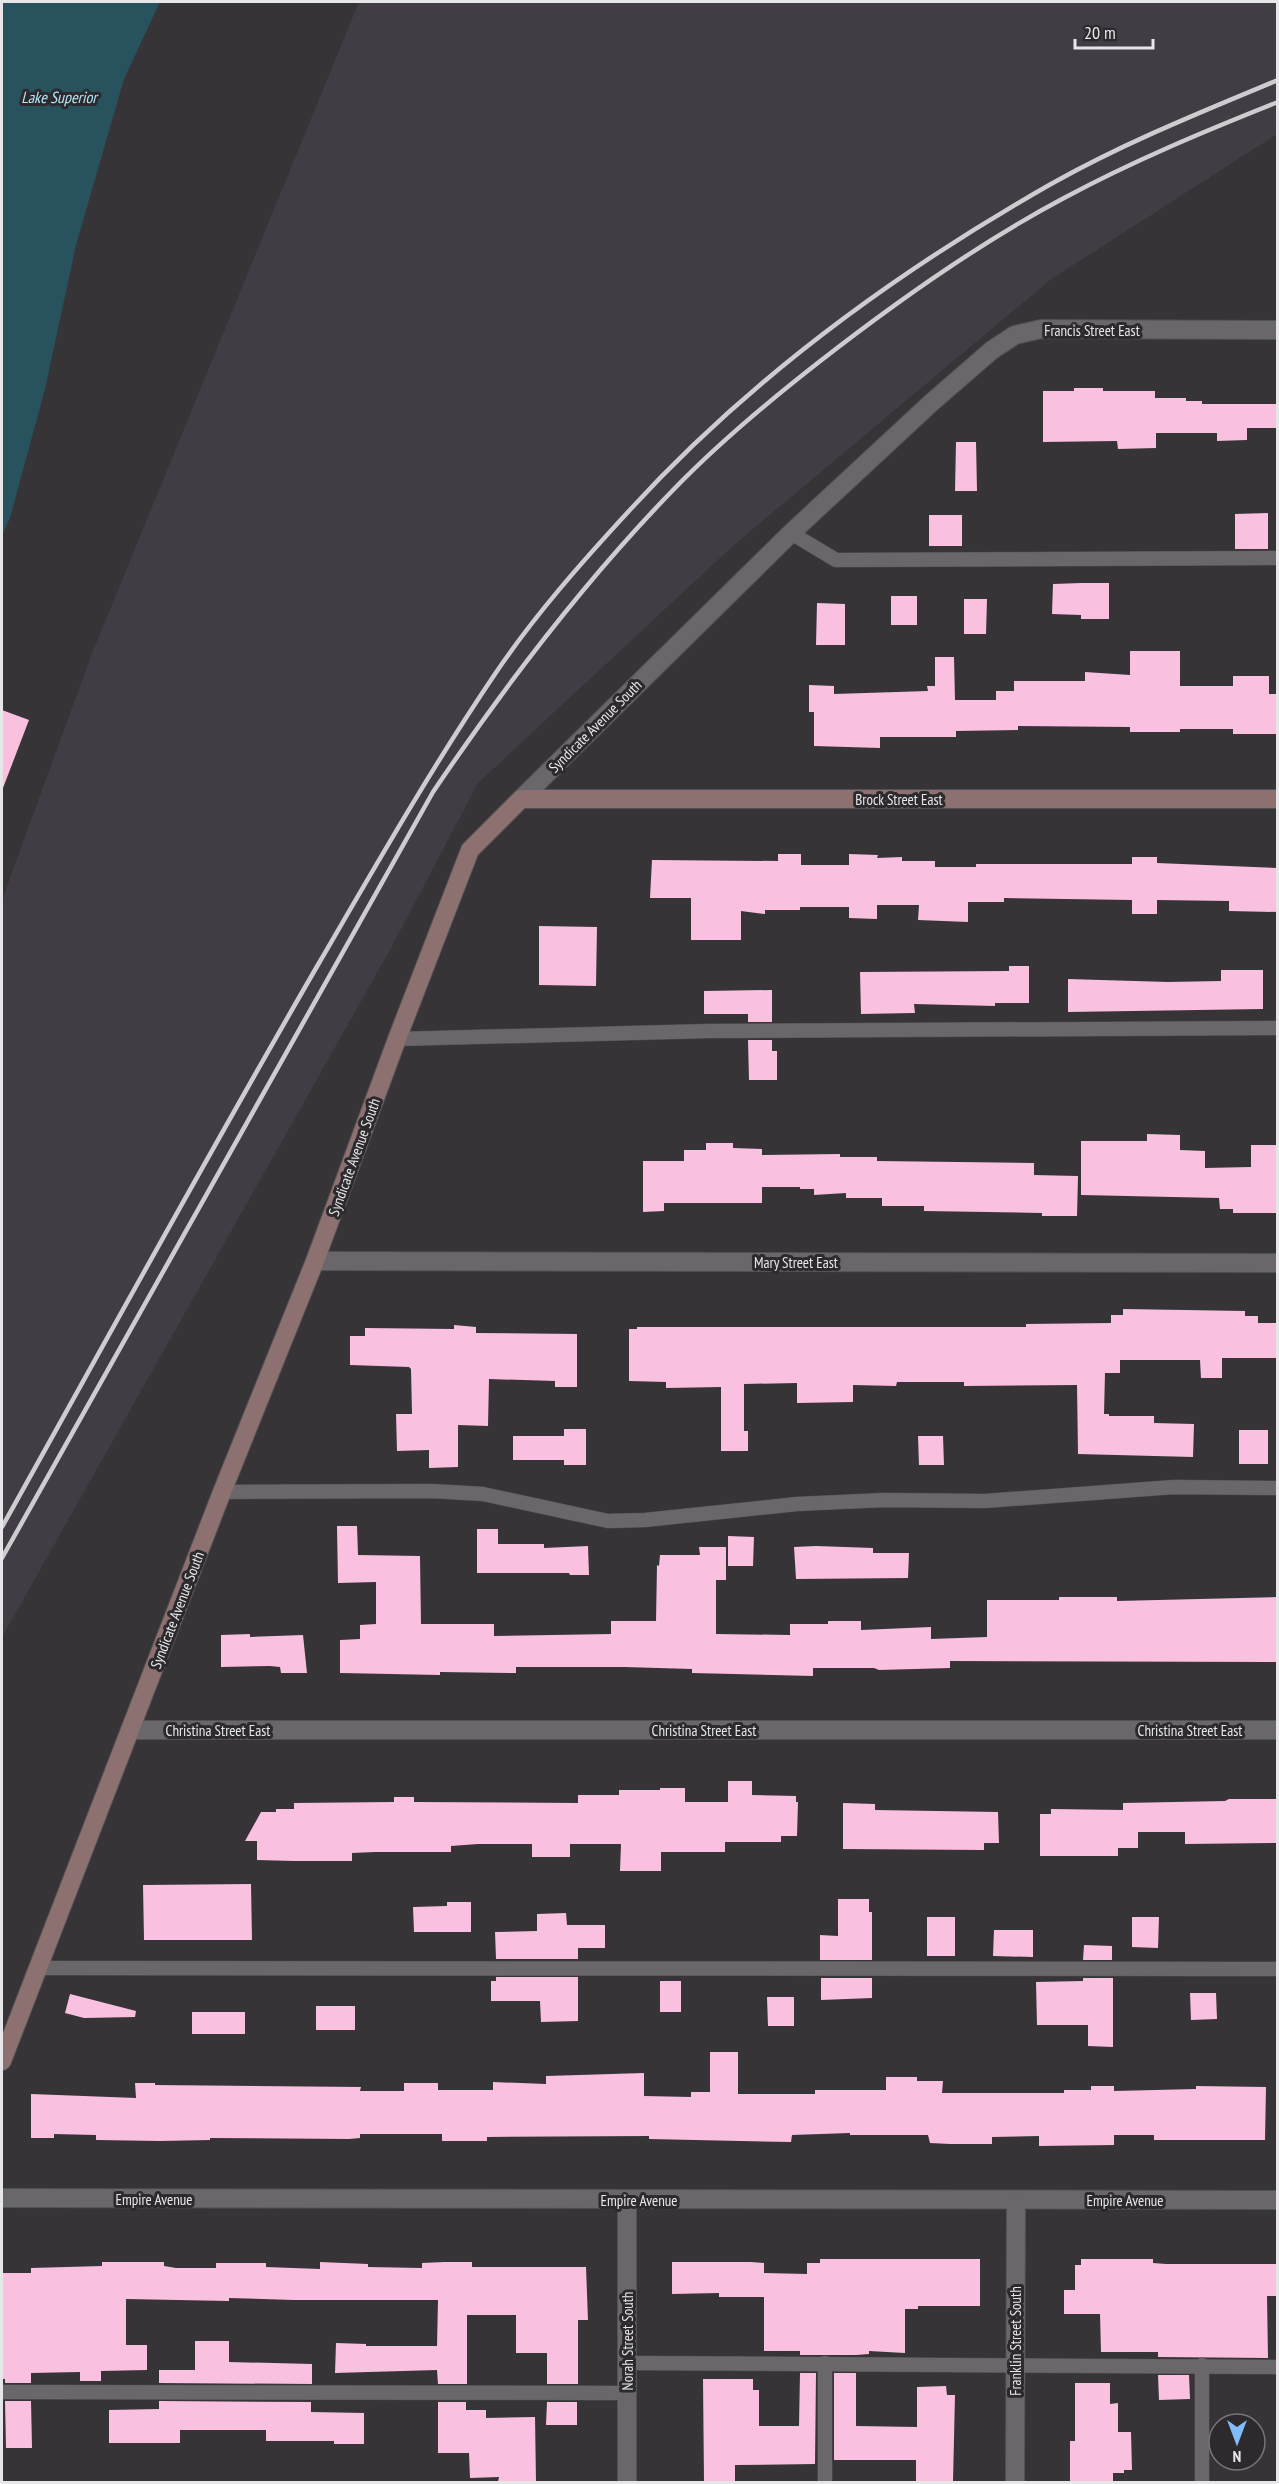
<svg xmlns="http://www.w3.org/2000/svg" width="1279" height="2484" font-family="'PT Sans Narrow',sans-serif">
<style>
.built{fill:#423d45}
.water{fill:#27525e}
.building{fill:#fac0df}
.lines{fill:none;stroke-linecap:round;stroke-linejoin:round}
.lane-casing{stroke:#525153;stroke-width:15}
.street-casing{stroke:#525153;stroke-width:20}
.secondary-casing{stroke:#525153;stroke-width:20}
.lane{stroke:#6a676b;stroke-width:14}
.street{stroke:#6a676b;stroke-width:18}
.secondary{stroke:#8d7070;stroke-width:18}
.rail{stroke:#cecccf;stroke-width:4.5}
.labels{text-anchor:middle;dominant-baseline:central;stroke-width:6;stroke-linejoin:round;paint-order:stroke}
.street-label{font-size:15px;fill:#e7e6e8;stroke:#2d2a2e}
.water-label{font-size:16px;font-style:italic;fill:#aee8fa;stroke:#2d2a2e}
</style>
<rect width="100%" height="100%" fill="#373438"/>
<path class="built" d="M 359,2 L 1277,2 L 1277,134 L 1050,280 L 735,544 L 478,783 L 391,948 L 2,1637 L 2,900 L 91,656 Z"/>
<path class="water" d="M 2,2 L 160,2 L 124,79 L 76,245 L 45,389 L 10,518 L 2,535 Z"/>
<g class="building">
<path d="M 1074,388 L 1103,388 L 1103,391 L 1155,391 L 1155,398 L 1186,398 L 1186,401 L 1202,401 L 1202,404 L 1278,404 L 1278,428 L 1247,428 L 1247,440 L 1217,441 L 1217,433 L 1156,433 L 1156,448 L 1118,449 L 1117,441 L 1043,442 L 1043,391 L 1074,391 Z"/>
<path d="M 956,442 L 976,442 L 977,491 L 955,491 Z"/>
<path d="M 1268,513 L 1268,549 L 1235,549 L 1235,514 Z"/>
<rect x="929" y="515" width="33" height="31"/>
<path d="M 1081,583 L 1109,583 L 1109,619 L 1081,619 L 1081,615 L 1052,614 L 1053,584 Z"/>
<rect x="891" y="596" width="26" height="29"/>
<path d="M 964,599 L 987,599 L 986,634 L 964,634 Z"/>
<path d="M 817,603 L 845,604 L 845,645 L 816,645 Z"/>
<path d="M 1130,651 L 1180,651 L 1180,686 L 1233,686 L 1233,676 L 1269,676 L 1269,694 L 1278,694 L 1278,734 L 1233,734 L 1233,729 L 1180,729 L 1180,732 L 1130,732 L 1130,727 L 1018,726 L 1018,730 L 956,731 L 956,737 L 880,737 L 880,748 L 814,746 L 814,712 L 809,712 L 809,685 L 834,686 L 834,694 L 928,691 L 927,686 L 935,686 L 935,657 L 954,657 L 955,700 L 996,700 L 996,691 L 1014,691 L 1014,681 L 1085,681 L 1085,672 L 1130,675 Z"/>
<path d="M 2,710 L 29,720 L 3,788 L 2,788 Z"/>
<path d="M 778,854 L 801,854 L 801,865 L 849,865 L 849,854 L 878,855 L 877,858 L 902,857 L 902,861 L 935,861 L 935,867 L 976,867 L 976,864 L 1132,864 L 1132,857 L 1157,857 L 1157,863 L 1278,868 L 1278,912 L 1229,911 L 1229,901 L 1157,900 L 1157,914 L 1132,914 L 1132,900 L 1004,898 L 1004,902 L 968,902 L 968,922 L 918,920 L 919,905 L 877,905 L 877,919 L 849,918 L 849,907 L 800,907 L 800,910 L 765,910 L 765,914 L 741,911 L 741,940 L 691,940 L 691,898 L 650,898 L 652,860 L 778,861 Z"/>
<path d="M 539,926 L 597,927 L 596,986 L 539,985 Z"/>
<path d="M 1009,966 L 1029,966 L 1029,1003 L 995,1003 L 995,1006 L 914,1004 L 915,1013 L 861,1014 L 860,972 L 1009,971 Z"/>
<path d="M 1221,970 L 1263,970 L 1263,1009 L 1068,1012 L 1068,979 L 1168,982 L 1221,981 Z"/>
<path d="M 772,990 L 772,1022 L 748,1022 L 748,1014 L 704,1014 L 704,991 Z"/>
<path d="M 748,1040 L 772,1040 L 772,1051 L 777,1051 L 777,1080 L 749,1080 Z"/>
<path d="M 1147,1134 L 1180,1135 L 1180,1150 L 1205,1151 L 1205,1168 L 1251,1167 L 1251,1145 L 1278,1145 L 1278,1213 L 1233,1213 L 1233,1209 L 1220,1209 L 1219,1198 L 1081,1195 L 1081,1141 L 1147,1141 Z"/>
<path d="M 706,1143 L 733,1143 L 733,1148 L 762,1149 L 762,1155 L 840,1154 L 840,1157 L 877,1157 L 877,1161 L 1034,1163 L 1034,1175 L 1078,1176 L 1077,1216 L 1042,1216 L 1042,1213 L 924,1211 L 924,1206 L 882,1206 L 882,1198 L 846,1198 L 846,1193 L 814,1195 L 814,1189 L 800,1189 L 800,1187 L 762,1187 L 762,1203 L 664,1203 L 664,1211 L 643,1212 L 643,1161 L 684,1161 L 684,1150 L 706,1150 Z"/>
<path d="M 1123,1309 L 1245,1311 L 1245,1316 L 1258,1316 L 1258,1323 L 1278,1323 L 1278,1358 L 1222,1358 L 1222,1378 L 1201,1378 L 1200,1360 L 1120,1360 L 1120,1373 L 1105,1373 L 1104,1414 L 1109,1414 L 1109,1416 L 1154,1416 L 1154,1423 L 1194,1424 L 1193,1457 L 1078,1454 L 1077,1385 L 964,1386 L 964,1382 L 897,1382 L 896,1386 L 853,1385 L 853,1402 L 797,1403 L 797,1383 L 744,1384 L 744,1431 L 748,1431 L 748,1451 L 721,1451 L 721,1387 L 666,1388 L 666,1382 L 629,1381 L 629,1329 L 637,1329 L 637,1327 L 1026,1327 L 1026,1324 L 1111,1323 L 1111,1315 L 1123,1315 Z"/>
<path d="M 454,1325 L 476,1327 L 476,1333 L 577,1334 L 577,1387 L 555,1387 L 555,1381 L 489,1379 L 488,1426 L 458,1425 L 458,1467 L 429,1468 L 429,1450 L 397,1451 L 396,1414 L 412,1414 L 411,1369 L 409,1367 L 350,1365 L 350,1336 L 365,1336 L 365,1328 L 454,1329 Z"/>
<path d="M 564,1429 L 586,1429 L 586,1465 L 564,1465 L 564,1460 L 513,1460 L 513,1436 L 564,1436 Z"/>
<rect x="1239" y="1430" width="29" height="34"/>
<path d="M 918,1436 L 943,1436 L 944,1465 L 919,1465 Z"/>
<path d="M 337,1526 L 357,1526 L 358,1555 L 420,1556 L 421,1624 L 494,1624 L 494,1636 L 611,1634 L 611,1621 L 656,1621 L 657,1565 L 659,1566 L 660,1555 L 700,1555 L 699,1547 L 726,1547 L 726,1580 L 716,1580 L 716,1634 L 790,1635 L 790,1624 L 828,1624 L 828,1621 L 861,1621 L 861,1630 L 931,1627 L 931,1639 L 987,1637 L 987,1600 L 1059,1600 L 1059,1597 L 1117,1597 L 1117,1601 L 1278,1597 L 1278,1662 L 950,1661 L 950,1668 L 879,1670 L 874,1668 L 813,1668 L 813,1676 L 692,1673 L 692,1669 L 624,1667 L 516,1667 L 516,1673 L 440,1672 L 440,1675 L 340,1673 L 340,1640 L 360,1639 L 360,1625 L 376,1624 L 376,1582 L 338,1583 Z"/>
<path d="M 477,1529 L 498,1529 L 498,1544 L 544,1544 L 544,1548 L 588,1546 L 589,1575 L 570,1575 L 569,1573 L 477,1573 Z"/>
<path d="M 728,1536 L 754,1537 L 753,1566 L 728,1566 Z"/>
<path d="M 816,1546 L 873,1548 L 873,1553 L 909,1553 L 908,1578 L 796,1579 L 794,1547 Z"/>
<path d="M 250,1634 L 250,1637 L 303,1635 L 307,1673 L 281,1673 L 280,1667 L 270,1666 L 221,1667 L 221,1635 Z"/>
<path d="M 728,1781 L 752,1781 L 752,1795 L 796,1796 L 796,1802 L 798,1802 L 797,1836 L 781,1836 L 781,1842 L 725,1842 L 725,1852 L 661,1852 L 661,1871 L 620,1871 L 621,1844 L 570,1844 L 570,1857 L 532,1857 L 532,1844 L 478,1844 L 451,1846 L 451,1852 L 375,1852 L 352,1853 L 352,1861 L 294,1861 L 257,1860 L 257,1841 L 245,1841 L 261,1812 L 276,1812 L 276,1809 L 294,1809 L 294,1803 L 394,1802 L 394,1797 L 414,1797 L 414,1802 L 578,1803 L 578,1795 L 619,1795 L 619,1790 L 660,1790 L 660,1788 L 685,1788 L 685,1802 L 728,1802 Z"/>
<path d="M 1229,1799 L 1278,1799 L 1278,1843 L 1185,1844 L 1185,1832 L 1138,1832 L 1138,1848 L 1118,1848 L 1118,1856 L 1040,1856 L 1040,1814 L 1051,1814 L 1051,1809 L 1123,1810 L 1123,1803 L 1225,1801 Z"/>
<path d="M 843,1803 L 875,1804 L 875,1810 L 998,1812 L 999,1843 L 984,1843 L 984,1850 L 843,1849 Z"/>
<path d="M 251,1884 L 252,1940 L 144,1940 L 143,1885 Z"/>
<path d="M 838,1899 L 869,1899 L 869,1912 L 872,1912 L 872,1960 L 820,1960 L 820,1935 L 838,1936 Z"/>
<path d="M 447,1902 L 471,1902 L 471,1932 L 414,1932 L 413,1907 L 447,1906 Z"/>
<path d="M 566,1913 L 567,1925 L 605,1925 L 605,1948 L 578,1948 L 578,1959 L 496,1959 L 495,1932 L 537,1931 L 537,1914 Z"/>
<rect x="927" y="1917" width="28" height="39"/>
<path d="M 1132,1917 L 1159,1917 L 1158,1948 L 1132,1947 Z"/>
<path d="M 994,1930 L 1033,1930 L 1033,1957 L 993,1956 Z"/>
<path d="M 1084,1945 L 1112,1946 L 1112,1960 L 1083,1960 Z"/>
<path d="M 496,1977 L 578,1977 L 578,2021 L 541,2022 L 540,2001 L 491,2001 L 491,1981 L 496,1981 Z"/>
<path d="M 821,1978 L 872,1978 L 872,1998 L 821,2000 Z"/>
<path d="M 1083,1978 L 1113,1978 L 1113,2047 L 1088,2046 L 1088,2025 L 1037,2025 L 1036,1982 L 1083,1981 Z"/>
<rect x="660" y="1981" width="21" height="31"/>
<path d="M 1190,1993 L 1216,1993 L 1217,2019 L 1191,2020 Z"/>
<path d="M 70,1994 L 136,2011 L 135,2017 L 84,2018 L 65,2013 Z"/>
<path d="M 767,1997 L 794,1997 L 794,2026 L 768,2026 Z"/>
<rect x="316" y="2006" width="39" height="24"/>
<rect x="192" y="2012" width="53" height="22"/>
<path d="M 710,2052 L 738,2052 L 738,2094 L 815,2094 L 815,2090 L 886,2090 L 886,2077 L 917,2077 L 917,2081 L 943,2081 L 942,2093 L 1064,2093 L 1064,2090 L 1091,2090 L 1091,2086 L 1114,2086 L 1114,2091 L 1196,2089 L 1196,2086 L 1266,2087 L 1265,2140 L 1154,2140 L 1154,2135 L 1114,2135 L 1114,2145 L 1039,2146 L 1039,2136 L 992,2137 L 992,2144 L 950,2144 L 930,2143 L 928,2135 L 850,2135 L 850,2133 L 792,2135 L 791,2142 L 649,2139 L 649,2136 L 487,2137 L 487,2141 L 442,2141 L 442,2134 L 360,2134 L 360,2138 L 349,2139 L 210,2138 L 210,2140 L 160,2141 L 96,2140 L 96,2135 L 54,2134 L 54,2138 L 31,2138 L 31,2094 L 136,2098 L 135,2083 L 155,2083 L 155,2085 L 361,2087 L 360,2091 L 404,2091 L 404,2083 L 438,2083 L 438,2090 L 493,2090 L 493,2082 L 546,2084 L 546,2076 L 644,2073 L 644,2096 L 691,2097 L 691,2092 L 710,2092 Z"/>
<path d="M 820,2259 L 980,2259 L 980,2306 L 918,2306 L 918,2309 L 905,2309 L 905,2353 L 869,2351 L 869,2354 L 856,2355 L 800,2355 L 800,2351 L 764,2351 L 764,2297 L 719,2297 L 719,2293 L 672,2294 L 672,2262 L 751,2262 L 764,2263 L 764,2273 L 807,2274 L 807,2263 L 820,2263 Z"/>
<path d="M 1081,2259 L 1153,2259 L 1153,2263 L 1166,2264 L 1278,2264 L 1278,2296 L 1267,2296 L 1268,2358 L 1158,2357 L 1158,2352 L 1101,2352 L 1100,2314 L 1064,2314 L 1064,2290 L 1075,2290 L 1075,2265 L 1081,2265 Z"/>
<path d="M 102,2262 L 164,2262 L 164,2266 L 176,2268 L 216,2268 L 216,2263 L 266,2263 L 266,2267 L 320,2269 L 320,2262 L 368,2264 L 368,2267 L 422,2268 L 422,2263 L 444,2262 L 472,2262 L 472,2267 L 586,2267 L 588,2320 L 578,2320 L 578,2384 L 547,2384 L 547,2353 L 516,2353 L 516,2315 L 467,2315 L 467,2384 L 438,2384 L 437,2370 L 335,2373 L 336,2343 L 366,2344 L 366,2346 L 437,2346 L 438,2300 L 294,2300 L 229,2298 L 229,2301 L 126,2299 L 126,2345 L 147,2345 L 147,2370 L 101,2371 L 101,2381 L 80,2381 L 80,2372 L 31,2373 L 31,2383 L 5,2383 L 5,2379 L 2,2379 L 2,2273 L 31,2273 L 31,2268 L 102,2266 Z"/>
<path d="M 195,2341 L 229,2341 L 229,2362 L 312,2364 L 312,2384 L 159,2383 L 159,2370 L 195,2370 Z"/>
<path d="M 800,2373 L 816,2373 L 815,2464 L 735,2465 L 735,2482 L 704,2482 L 703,2379 L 753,2379 L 753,2390 L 759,2390 L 759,2426 L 799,2426 Z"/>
<path d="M 834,2373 L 856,2373 L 856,2426 L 917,2427 L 917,2387 L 946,2386 L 947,2395 L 955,2395 L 953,2482 L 916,2482 L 916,2460 L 834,2460 Z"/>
<path d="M 1158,2375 L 1189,2375 L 1190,2399 L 1159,2400 Z"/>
<path d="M 1075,2383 L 1110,2383 L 1110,2404 L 1118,2403 L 1118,2432 L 1131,2432 L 1132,2470 L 1124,2470 L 1124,2473 L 1113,2473 L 1113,2482 L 1070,2482 L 1070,2441 L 1075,2441 Z"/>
<path d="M 5,2401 L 31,2401 L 32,2448 L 6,2448 Z"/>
<path d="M 159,2401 L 311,2402 L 311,2412 L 364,2413 L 364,2444 L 334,2444 L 334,2441 L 266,2441 L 266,2430 L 180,2430 L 180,2443 L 109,2443 L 109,2410 L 159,2409 Z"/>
<path d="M 438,2402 L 466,2402 L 466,2410 L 486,2410 L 486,2418 L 535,2417 L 536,2482 L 498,2482 L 499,2477 L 470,2478 L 469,2453 L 438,2453 Z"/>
<path d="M 547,2402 L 577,2402 L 577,2425 L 546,2425 Z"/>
</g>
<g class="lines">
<defs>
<g id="lane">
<path d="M 791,533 L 836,560 L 1278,558"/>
<path d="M 397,1039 L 709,1031 L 1278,1028"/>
<path d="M 222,1492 L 432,1491 L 483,1494 L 608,1521 L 645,1520 L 797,1504 L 884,1500 L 985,1501 L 1174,1487 L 1278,1488"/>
<path d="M 39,1968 L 1278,1969"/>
<path d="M 627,2363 L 1278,2367"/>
<path d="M 825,2363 L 825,2482"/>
<path d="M 1202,2365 L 1202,2482"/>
<path d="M 2,2392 L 627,2393"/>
</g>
<g id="street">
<path d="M 521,799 L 791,533 L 931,403 L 992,350 L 1015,335 L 1041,329 L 1278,330"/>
<path d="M 315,1261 L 1278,1263"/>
<path d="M 130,1730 L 1278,1730"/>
<path d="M 2,2198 L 1278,2200"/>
<path d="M 627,2482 L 627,2200"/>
<path d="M 1015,2482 L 1016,2200"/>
</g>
<path id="secondary" d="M 2,2061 L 222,1492 L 315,1261 L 397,1039 L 470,850 L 521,799 L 1278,799"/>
</defs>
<use href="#lane" class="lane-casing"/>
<use href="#street" class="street-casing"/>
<use href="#secondary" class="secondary-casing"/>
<use href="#lane" class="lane"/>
<use href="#street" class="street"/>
<use href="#secondary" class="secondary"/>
<g class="rail">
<path d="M 2,1527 C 107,1339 211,1149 319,963 C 376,865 432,767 495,674 C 534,616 581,563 628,512 C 748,380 896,272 1051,184 C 1124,143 1201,112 1278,80"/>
<path d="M 2,1558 L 433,792 C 506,684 585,580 676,487 C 720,442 769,401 819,362 C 896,302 977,244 1064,198 C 1133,161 1205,131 1278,102"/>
</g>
</g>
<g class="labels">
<g class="street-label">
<text x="1092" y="330">Francis Street East</text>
<text transform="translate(595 726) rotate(-45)">Syndicate Avenue South</text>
<text x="899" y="799">Brock Street East</text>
<text transform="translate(354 1157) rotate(-70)">Syndicate Avenue South</text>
<text x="796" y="1262">Mary Street East</text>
<text transform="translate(177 1610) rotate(-69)">Syndicate Avenue South</text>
<text x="218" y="1730">Christina Street East</text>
<text x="704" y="1730">Christina Street East</text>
<text x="1190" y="1730">Christina Street East</text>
<text x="154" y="2199">Empire Avenue</text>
<text x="639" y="2200">Empire Avenue</text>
<text x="1125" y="2200">Empire Avenue</text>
<text transform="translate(627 2341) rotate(-90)">Norah Street South</text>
<text transform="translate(1015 2341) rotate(-90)">Franklin Street South</text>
</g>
<g class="water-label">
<text x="59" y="97">Lake Superior</text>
</g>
</g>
<rect width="1279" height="2484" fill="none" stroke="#e7e6e8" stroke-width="6"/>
<g transform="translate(1237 2442) rotate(180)"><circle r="28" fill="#2d2a2e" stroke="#777578" stroke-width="1.5"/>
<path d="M0-4.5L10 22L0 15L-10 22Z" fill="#82bcfa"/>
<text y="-9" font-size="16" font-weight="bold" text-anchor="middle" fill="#e7e6e8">N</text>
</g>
<path d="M1075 39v9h78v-9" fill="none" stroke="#e7e6e8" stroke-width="3"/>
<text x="1084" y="39" font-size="18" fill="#e7e6e8" stroke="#2d2a2e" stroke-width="4.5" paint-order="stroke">20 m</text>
</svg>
